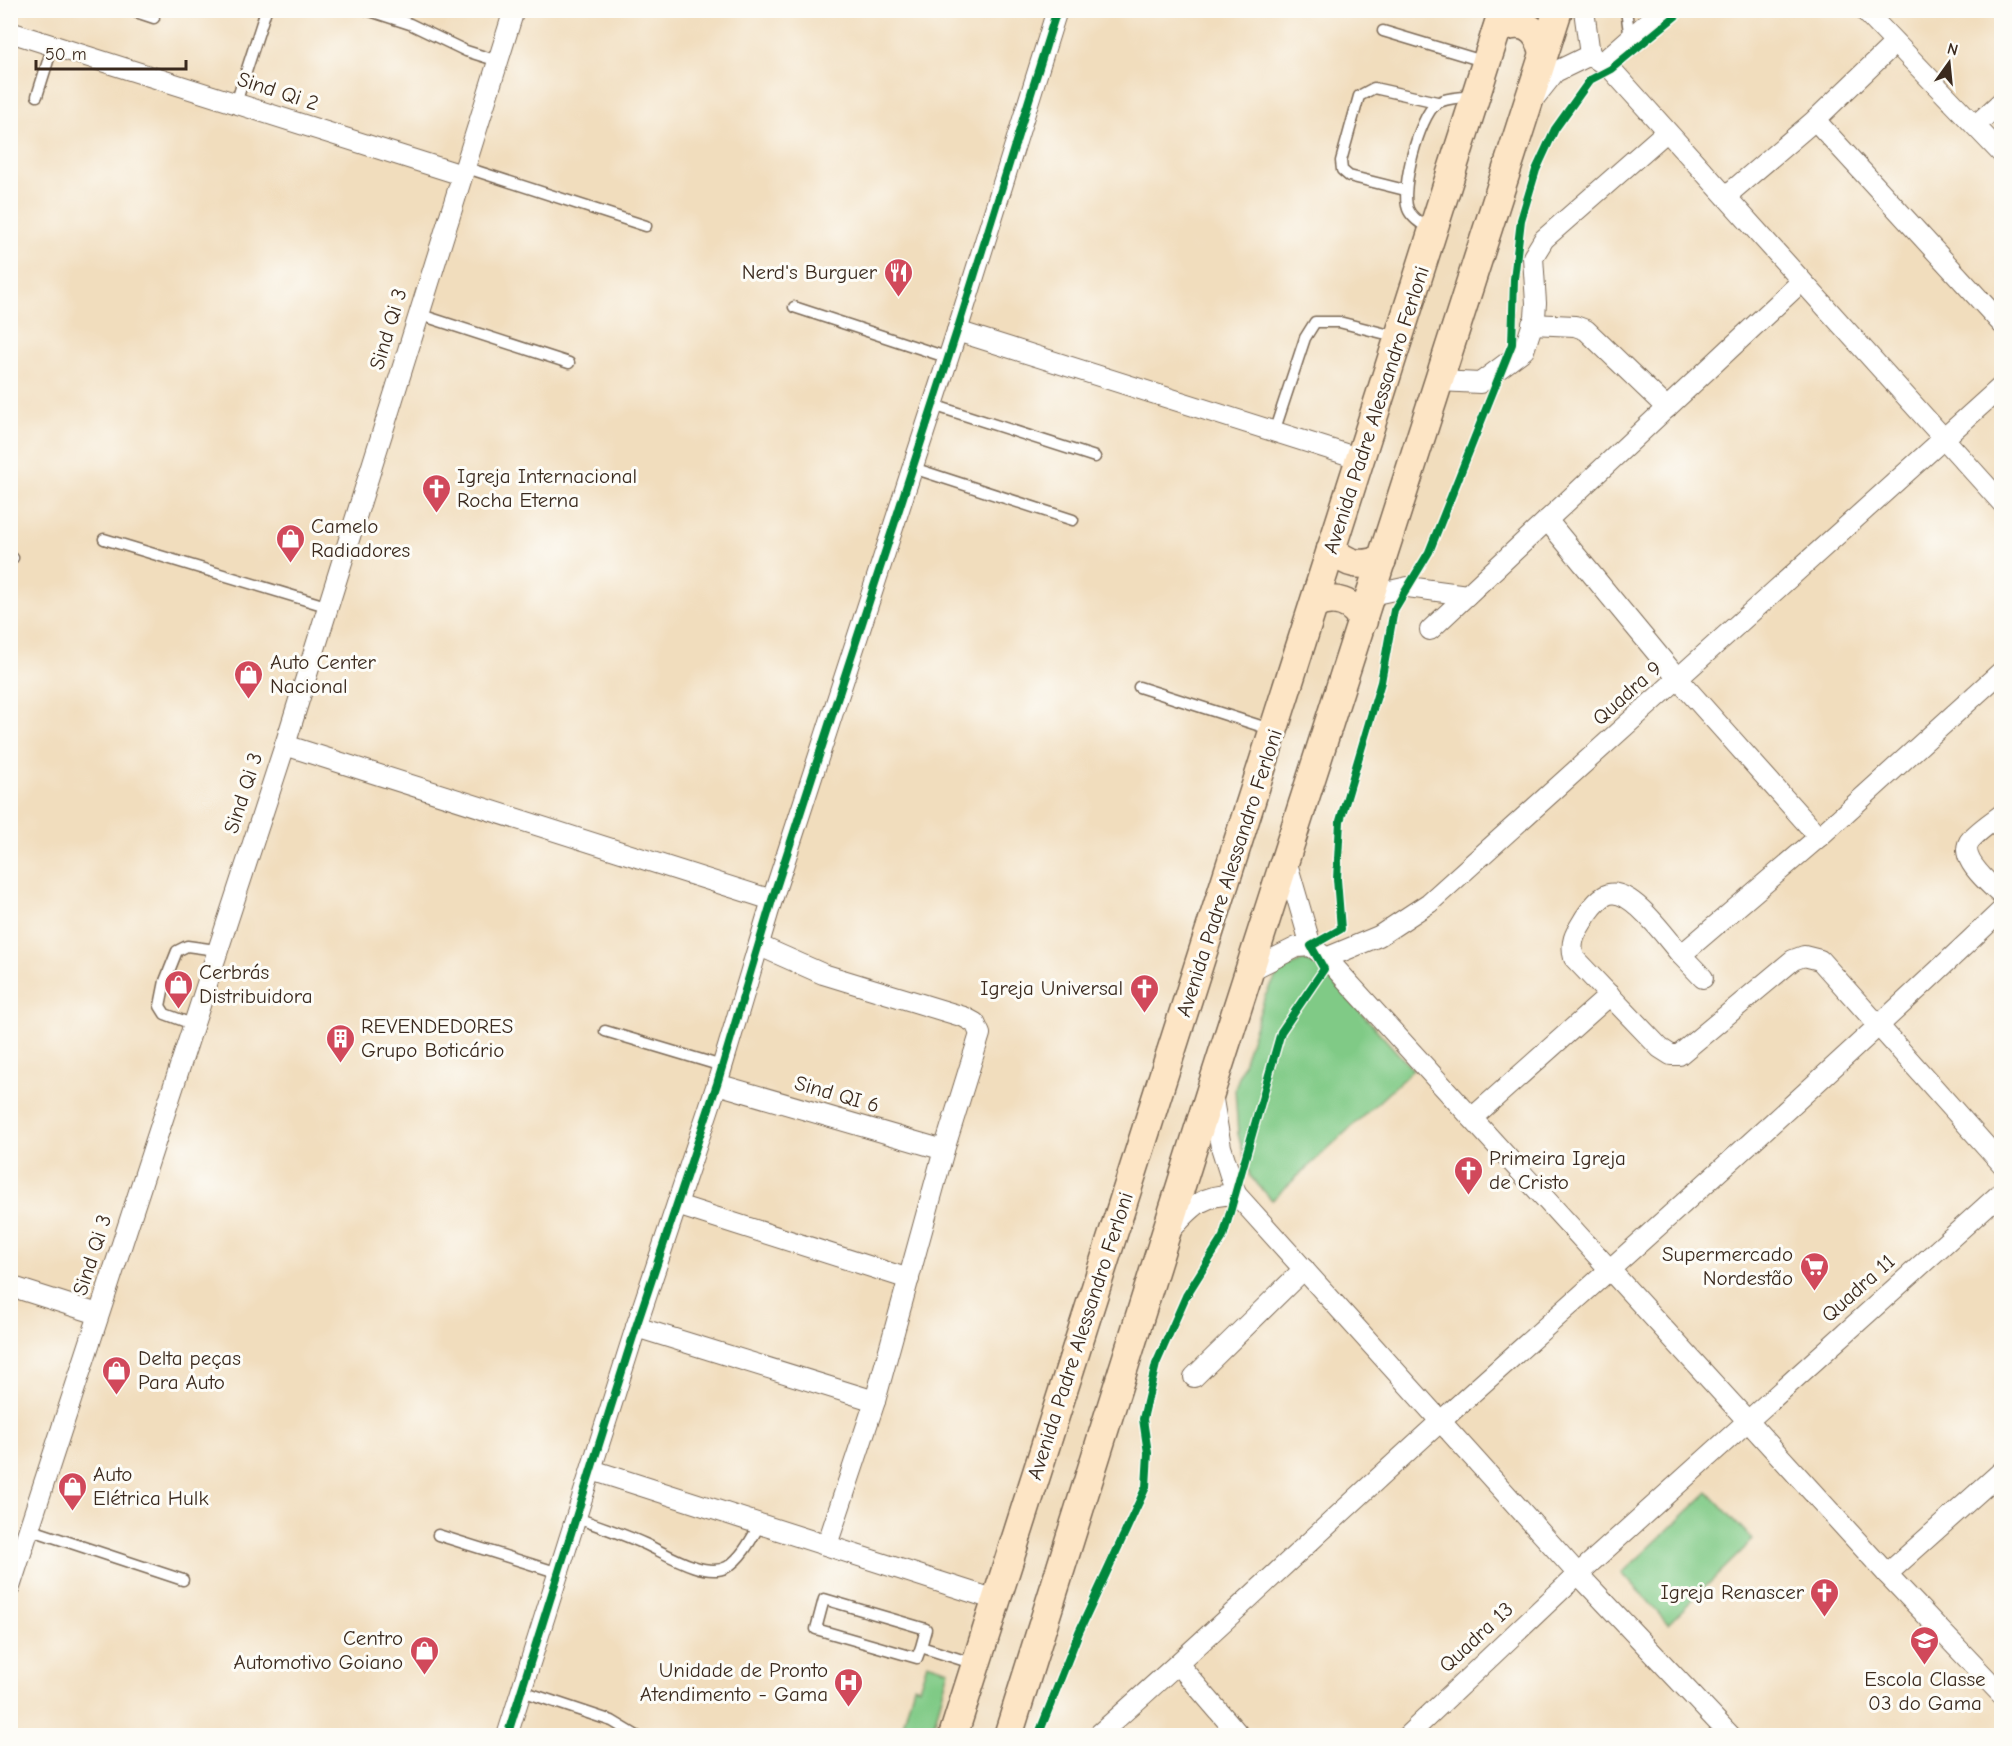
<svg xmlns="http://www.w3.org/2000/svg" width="2012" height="1746" font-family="'Comic Neue',sans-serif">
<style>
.green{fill:#80ca86;stroke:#5e7a52;stroke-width:1.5}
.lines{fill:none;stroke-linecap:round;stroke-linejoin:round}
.lane-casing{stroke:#7b6956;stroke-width:13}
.street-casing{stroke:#7b6956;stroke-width:22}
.secondary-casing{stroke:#7b6956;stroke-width:31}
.lane{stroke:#fff;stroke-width:10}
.street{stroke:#fff;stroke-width:20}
.secondary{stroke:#fde5c5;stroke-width:28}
.cycleway-casing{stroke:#fdfcf7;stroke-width:11}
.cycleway{stroke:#00873e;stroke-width:8}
.labels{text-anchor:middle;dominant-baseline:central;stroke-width:6;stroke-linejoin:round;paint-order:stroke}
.street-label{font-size:21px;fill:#3b2a1e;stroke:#fdfcf7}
.poi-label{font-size:21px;fill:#3b2a1e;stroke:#fdfcf7;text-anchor:start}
</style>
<rect width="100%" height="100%" fill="#fdfcf7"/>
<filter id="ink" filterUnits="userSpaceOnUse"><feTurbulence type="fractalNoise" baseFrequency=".0167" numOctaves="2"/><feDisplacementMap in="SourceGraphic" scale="12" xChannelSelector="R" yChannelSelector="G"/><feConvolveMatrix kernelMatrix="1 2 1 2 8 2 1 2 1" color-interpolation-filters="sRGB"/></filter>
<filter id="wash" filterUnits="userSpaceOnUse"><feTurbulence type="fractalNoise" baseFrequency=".008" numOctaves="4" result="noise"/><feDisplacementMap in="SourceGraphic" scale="24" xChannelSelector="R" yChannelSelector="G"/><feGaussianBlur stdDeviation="1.35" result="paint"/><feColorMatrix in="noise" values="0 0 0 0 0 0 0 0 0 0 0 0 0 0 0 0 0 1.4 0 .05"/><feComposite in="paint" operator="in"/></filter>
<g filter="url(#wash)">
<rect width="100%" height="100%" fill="#f1ddbd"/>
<g class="green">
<path d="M 1304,960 L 1317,964 L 1413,1070 L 1272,1200 L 1250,1176 L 1238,1134 L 1235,1089 L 1265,996 L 1280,970 Z"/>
<path d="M 1708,1492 L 1753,1540 L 1668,1624 L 1622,1573 Z"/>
<path d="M 927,1663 L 949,1670 L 931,1735 L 900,1735 L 914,1686 L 919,1688 Z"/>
</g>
</g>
<g filter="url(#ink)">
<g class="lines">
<defs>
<g id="lane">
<path d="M 130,10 L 154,18"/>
<path d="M 367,10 L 410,24 L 466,51 L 498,61"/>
<path d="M 1626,10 L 1630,39"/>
<path d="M 1383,31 L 1486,62"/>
<path d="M 37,96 L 53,45"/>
<path d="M 236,103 L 266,10"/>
<path d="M 464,167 L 646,226"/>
<path d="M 1405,190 L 1349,176 L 1342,170 L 1341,161 L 1359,96 L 1374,88 L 1437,102"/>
<path d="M 1431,231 C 1424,225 1411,218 1408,209 C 1400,190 1419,117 1436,104 C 1445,97 1461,98 1472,96"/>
<path d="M 794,307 L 949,358"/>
<path d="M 418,314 L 569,363"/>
<path d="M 933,405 L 1095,457"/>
<path d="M 1274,432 L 1305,338 L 1315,322 L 1339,322 L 1398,337"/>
<path d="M 913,468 L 1073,520"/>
<path d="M 104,539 L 326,606"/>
<path d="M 10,558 L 13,558"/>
<path d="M 1139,687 L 1273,730"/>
<path d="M 192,1024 L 165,1014 L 160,1006 L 165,981 L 177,951 L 187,946 L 216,950"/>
<path d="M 605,1031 L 722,1066"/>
<path d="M 577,1518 C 599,1526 623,1534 645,1544 C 665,1553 705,1579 727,1567 C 742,1558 752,1538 760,1524"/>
<path d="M 29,1529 L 183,1580"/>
<path d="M 438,1535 L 559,1573"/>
<path d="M 921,1647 L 917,1658 L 816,1629 L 824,1599 L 926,1629 L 921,1647 L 975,1664"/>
<path d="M 522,1691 L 612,1721 L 637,1736"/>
</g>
<g id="street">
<path d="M 1584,10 L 1590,55"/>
<path d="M 1864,10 L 2002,154"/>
<path d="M 10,32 L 462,175"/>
<path d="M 1590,55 L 1611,69 L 2002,503"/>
<path d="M 1603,62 L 1662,10"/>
<path d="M 1536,96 L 1555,72 L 1590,55"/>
<path d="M 1815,120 L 2002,324"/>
<path d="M 1976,125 L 2002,101"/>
<path d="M 1726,196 L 1815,120 L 1895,43"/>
<path d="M 1532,324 L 1575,326 L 1586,330 L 1667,408"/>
<path d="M 957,331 L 1361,459"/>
<path d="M 1439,381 L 1480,383 L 1524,350 L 1535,317 L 1536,303 L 1533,257 L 1544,239 L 1666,132"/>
<path d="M 1547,520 L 1679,680 L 1819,837 L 1681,955 C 1667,939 1632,888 1609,894 C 1599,897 1592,908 1586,916 C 1577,931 1569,940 1574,958 L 1660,1048 L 1671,1055 L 1679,1055 L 1793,960 L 1804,956 L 1820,960 L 2002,1164"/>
<path d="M 1371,595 L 1408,587 L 1467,595"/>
<path d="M 1430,630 L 1801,282"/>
<path d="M 285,745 L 772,900"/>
<path d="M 2002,814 C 1992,822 1976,832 1969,842 C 1959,860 1991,885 2002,896"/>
<path d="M 1819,837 L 2002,671"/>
<path d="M 760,946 L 823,974 L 964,1017 L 975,1023 L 980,1034 L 944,1150 L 875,1401 L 827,1545"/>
<path d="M 1311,946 L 1326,958 L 1887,1574 L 2002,1695"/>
<path d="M 1681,955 L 1703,978"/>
<path d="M 1326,958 L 1379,936 L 1429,903 L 2002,386"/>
<path d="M 1251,970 L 1297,947 L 1311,946 L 1286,860"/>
<path d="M 717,1084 L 944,1150"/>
<path d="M 1472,1118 L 1610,995"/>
<path d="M 1236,1194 L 1578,1574 L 1731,1736"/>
<path d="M 677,1205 L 909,1279"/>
<path d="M 1170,1231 C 1193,1206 1201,1195 1236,1194 L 1221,1147 L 1212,1094"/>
<path d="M 10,1286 L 98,1314"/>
<path d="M 636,1327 L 875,1401"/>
<path d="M 1194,1377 L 1304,1269"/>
<path d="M 592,1470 L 996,1600"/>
<path d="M 1887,1574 L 2002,1471"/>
<path d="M 10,1587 L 285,745 L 514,10"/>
<path d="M 1178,1664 L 1240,1736"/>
<path d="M 507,1736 L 636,1327 L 717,1084 L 772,900 L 957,331 L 1057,10"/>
<path d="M 1097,1736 C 1214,1633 1326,1525 1442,1420 C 1630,1251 1819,1084 2002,910"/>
<path d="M 1407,1736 L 1578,1574 L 2002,1192"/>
</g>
<g id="secondary">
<path d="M 1497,30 C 1521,19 1536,25 1544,52"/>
<path d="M 1331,549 C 1348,565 1360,567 1382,560"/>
<path d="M 1314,605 C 1334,595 1353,602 1363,621"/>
<path d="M 953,1736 L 1503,10"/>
<path d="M 1008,1736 L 1211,1090 L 1558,10"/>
</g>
</defs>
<use href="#lane" class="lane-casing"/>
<use href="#street" class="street-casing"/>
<use href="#secondary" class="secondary-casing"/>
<use href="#lane" class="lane"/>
<use href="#street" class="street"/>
<use href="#secondary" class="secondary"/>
<defs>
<g id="cycleway">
<path d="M 507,1736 L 636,1327 L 717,1084 L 772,900 L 957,331 L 1057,10"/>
<path d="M 1038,1736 L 1079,1632 L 1146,1487 L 1148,1453 L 1143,1419 L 1156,1364 L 1186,1296 L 1223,1237 L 1281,1032 L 1324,969 L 1311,946 L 1341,929 L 1337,879 L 1340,821 L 1381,682 L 1394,610 L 1429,552 L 1512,344 L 1514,279 L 1521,220 L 1536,170 L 1555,129 L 1590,80 L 1611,69 L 1683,10"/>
</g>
</defs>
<use href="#cycleway" class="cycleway-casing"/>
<use href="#cycleway" class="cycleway"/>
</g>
</g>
<defs>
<symbol id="restaurant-pin" viewBox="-11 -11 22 30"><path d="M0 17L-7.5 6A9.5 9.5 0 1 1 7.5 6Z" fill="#d1495b" stroke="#fdfcf7"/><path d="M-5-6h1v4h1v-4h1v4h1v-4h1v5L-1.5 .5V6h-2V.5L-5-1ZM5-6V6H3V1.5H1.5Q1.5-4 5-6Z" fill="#fff"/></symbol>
<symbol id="church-pin" viewBox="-11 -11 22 30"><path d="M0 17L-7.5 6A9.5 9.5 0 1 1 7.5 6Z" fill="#d1495b" stroke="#fdfcf7"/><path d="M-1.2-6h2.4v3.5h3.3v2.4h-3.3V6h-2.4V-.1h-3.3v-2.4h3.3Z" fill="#fff"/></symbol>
<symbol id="shop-pin" viewBox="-11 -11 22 30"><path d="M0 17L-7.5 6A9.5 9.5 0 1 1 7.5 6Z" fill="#d1495b" stroke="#fdfcf7"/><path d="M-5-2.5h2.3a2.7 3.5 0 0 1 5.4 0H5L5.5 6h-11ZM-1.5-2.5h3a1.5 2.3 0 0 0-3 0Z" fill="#fff"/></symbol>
<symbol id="building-pin" viewBox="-11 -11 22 30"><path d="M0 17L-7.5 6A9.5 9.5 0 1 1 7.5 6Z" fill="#d1495b" stroke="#fdfcf7"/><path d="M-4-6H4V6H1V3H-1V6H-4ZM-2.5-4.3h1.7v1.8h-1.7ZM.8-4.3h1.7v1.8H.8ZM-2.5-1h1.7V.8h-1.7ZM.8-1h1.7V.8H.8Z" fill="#fff"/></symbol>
<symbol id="supermarket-pin" viewBox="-11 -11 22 30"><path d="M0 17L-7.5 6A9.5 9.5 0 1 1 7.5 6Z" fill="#d1495b" stroke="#fdfcf7"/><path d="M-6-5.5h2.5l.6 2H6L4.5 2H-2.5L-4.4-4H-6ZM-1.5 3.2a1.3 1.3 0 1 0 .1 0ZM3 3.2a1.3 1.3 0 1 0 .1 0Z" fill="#fff"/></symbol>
<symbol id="school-pin" viewBox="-11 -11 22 30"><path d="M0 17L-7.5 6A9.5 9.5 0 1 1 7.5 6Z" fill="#d1495b" stroke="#fdfcf7"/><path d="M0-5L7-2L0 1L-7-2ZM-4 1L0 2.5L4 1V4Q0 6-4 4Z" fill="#fff"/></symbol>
<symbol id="hospital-pin" viewBox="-11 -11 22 30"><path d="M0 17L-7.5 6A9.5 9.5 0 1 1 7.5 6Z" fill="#d1495b" stroke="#fdfcf7"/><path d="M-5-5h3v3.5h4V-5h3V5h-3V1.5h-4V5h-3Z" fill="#fff"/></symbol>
</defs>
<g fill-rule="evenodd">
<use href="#restaurant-pin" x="882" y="256" width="33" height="45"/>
<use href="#church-pin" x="420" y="472" width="33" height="45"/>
<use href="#shop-pin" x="274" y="522" width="33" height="45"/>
<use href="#shop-pin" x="232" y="658" width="33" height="45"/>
<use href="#shop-pin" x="162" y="968" width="33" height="45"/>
<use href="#church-pin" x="1128" y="972" width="33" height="45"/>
<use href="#building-pin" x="324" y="1022" width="33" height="45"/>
<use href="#church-pin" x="1452" y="1154" width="33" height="45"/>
<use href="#supermarket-pin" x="1798" y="1250" width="33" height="45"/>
<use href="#shop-pin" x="100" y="1354" width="33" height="45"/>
<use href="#shop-pin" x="56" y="1470" width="33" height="45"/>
<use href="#church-pin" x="1808" y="1576" width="33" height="45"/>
<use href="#school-pin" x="1908" y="1624" width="33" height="45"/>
<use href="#shop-pin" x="408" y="1634" width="33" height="45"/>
<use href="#hospital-pin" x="832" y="1666" width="33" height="45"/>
</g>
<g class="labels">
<g class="street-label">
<text transform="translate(278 91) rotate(18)">Sind Qi 2</text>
<text transform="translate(388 329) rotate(-73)">Sind Qi 3</text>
<text transform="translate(1376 410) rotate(-72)">Avenida Padre Alessandro Ferloni</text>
<text transform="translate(1627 693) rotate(-42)">Quadra 9</text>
<text transform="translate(243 793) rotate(-72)">Sind Qi 3</text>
<text transform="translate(1229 873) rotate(-72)">Avenida Padre Alessandro Ferloni</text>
<text transform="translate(837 1094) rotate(16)">Sind QI 6</text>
<text transform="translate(92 1255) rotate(-72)">Sind Qi 3</text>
<text transform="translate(1858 1288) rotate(-42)">Quadra 11</text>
<text transform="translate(1080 1336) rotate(-72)">Avenida Padre Alessandro Ferloni</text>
<text transform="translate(1476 1637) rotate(-43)">Quadra 13</text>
</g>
<g class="poi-label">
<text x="877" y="272" text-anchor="end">Nerd's Burguer</text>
<text x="457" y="476">Igreja Internacional<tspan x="457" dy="24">Rocha Eterna</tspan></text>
<text x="311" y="526">Camelo<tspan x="311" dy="24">Radiadores</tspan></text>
<text x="270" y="662">Auto Center<tspan x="270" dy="24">Nacional</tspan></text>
<text x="199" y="972">Cerbrás<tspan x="199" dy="24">Distribuidora</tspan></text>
<text x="1123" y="988" text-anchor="end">Igreja Universal</text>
<text x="361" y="1026">REVENDEDORES<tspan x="361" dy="24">Grupo Boticário</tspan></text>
<text x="1489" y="1158">Primeira Igreja<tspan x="1489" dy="24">de Cristo</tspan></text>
<text x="1793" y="1254" text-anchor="end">Supermercado<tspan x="1793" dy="24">Nordestão</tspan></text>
<text x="138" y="1358">Delta peças<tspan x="138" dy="24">Para Auto</tspan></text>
<text x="93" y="1474">Auto<tspan x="93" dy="24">Elétrica Hulk</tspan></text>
<text x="1804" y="1592" text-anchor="end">Igreja Renascer</text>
<text x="403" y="1638" text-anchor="end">Centro<tspan x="403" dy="24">Automotivo Goiano</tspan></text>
<text x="828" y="1670" text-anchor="end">Unidade de Pronto<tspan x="828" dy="24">Atendimento - Gama</tspan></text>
<text x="1925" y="1679" text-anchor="middle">Escola Classe<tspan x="1925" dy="24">03 do Gama</tspan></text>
</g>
</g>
<rect width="2012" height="1746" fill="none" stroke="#fdfcf7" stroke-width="36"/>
<g transform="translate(1949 63) rotate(15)" stroke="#fdfcf7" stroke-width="4.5" paint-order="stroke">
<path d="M0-4.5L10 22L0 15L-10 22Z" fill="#3b2a1e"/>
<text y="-9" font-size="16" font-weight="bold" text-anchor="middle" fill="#3b2a1e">N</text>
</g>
<path d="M36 60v9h150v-9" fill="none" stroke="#3b2a1e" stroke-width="3"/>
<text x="45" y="60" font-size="18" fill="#3b2a1e" stroke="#fdfcf7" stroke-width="4.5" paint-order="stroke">50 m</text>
</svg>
